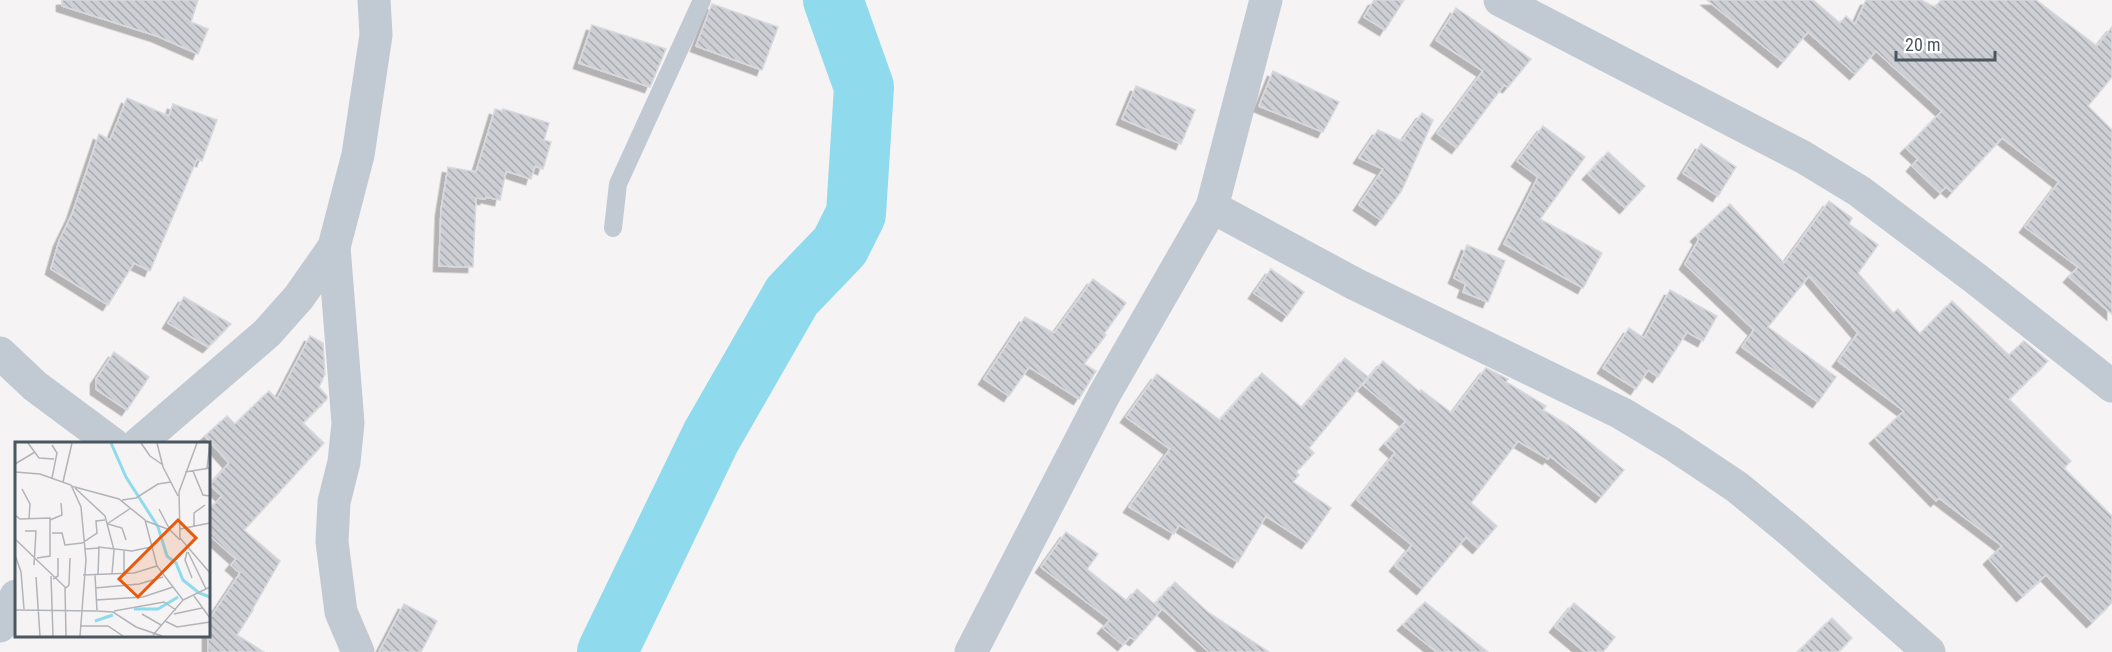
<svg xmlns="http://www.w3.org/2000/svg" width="2112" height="652" font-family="'Roboto Condensed',sans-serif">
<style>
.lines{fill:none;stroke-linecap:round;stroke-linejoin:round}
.river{stroke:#90daee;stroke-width:60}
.building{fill:url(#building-back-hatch);stroke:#d7d9de;stroke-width:1.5;filter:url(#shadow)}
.lane{stroke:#c1cad2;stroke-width:18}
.street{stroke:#c1cad2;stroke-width:33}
.inset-river{fill:none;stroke:#90daee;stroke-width:3}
.inset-road{fill:none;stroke:#b1b4b9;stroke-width:1.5}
.view{fill:#e8590c;fill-opacity:0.15;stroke:#e8590c;stroke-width:3}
.inset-edge{fill:none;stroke:#4a5661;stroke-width:3}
</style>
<defs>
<pattern id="building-back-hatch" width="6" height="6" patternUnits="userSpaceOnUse" patternTransform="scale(1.5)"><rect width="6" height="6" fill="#cdcfd5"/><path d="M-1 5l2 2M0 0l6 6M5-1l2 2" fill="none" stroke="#a8abb0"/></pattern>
<filter id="shadow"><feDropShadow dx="-5.5" dy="5.5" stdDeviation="0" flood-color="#0004"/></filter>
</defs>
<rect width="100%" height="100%" fill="#f5f3f3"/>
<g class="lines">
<path class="river" d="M 607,652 L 711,437 L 792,296 L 840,246 L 856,214 L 864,87 L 833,0"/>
</g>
<g class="building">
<path d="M 62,0 L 198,0 L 191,22 L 208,29 L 198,54 L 157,36 L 62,6 Z"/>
<path d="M 1374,0 L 1404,0 L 1385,30 L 1364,17 Z"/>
<path d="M 1707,0 L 1813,0 L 1840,23 L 1846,16 L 1855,24 L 1866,0 L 1921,0 L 1935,7 L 1941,0 L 2036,0 L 2097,46 L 2112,27 L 2112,77 L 2088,106 L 2112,130 L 2112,314 L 2069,277 L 2078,267 L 2025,227 L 2059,182 L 2002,138 L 1952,192 L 1946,187 L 1940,193 L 1912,166 L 1918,159 L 1906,148 L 1942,111 L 1876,51 L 1855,74 L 1808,32 L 1783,62 Z"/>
<path d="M 712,4 L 778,27 L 762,70 L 696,46 Z"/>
<path d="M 1456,8 L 1531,59 L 1508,87 L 1504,85 L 1457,148 L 1437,133 L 1483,71 L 1436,40 Z"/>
<path d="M 592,25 L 666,49 L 650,87 L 579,63 Z"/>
<path d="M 1273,71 L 1339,102 L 1323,132 L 1259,106 Z"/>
<path d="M 1136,86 L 1195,110 L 1181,144 L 1122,119 Z"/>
<path d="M 127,98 L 169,116 L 173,104 L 217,120 L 202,161 L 197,159 L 150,271 L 134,263 L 108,305 L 51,269 L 59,241 L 72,214 L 99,134 L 110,140 Z"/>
<path d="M 495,109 L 502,111 L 503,109 L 549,123 L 544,140 L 551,142 L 543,169 L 535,166 L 531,179 L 506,171 L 500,200 L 486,197 L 485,199 L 476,198 L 473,267 L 439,266 L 441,210 L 448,167 L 476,172 Z"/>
<path d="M 1422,113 L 1433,120 L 1402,190 L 1381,220 L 1359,205 L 1383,169 L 1359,158 L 1378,130 L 1402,141 Z"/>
<path d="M 1543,126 L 1585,157 L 1540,219 L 1602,253 L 1583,288 L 1504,244 L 1538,177 L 1517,161 Z"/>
<path d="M 1701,144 L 1736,167 L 1718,196 L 1683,173 Z"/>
<path d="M 1608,152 L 1645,186 L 1625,208 L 1588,174 Z"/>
<path d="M 1829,201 L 1852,218 L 1849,224 L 1878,245 L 1858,273 L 1893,313 L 1898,309 L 1920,334 L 1952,301 L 2009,355 L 2024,341 L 2048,361 L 2009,399 L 2071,461 L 2064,468 L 2112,516 L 2112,603 L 2092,622 L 2046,575 L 2022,596 L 1989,559 L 2002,546 L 1939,498 L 1936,501 L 1875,438 L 1904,411 L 1838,361 L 1858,333 L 1809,276 L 1768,327 L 1836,377 L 1818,402 L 1742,347 L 1754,330 L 1685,264 L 1699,239 L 1696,236 L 1730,204 L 1784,263 Z"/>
<path d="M 1467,245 L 1505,261 L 1488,302 L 1463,292 L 1466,284 L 1454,278 Z"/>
<path d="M 1271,269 L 1304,292 L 1287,316 L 1254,293 Z"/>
<path d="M 1093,279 L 1126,303 L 1104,334 L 1106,335 L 1084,364 L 1096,371 L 1079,399 L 1029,367 L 1009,396 L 984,379 L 1025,317 L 1054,333 Z"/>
<path d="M 1670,290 L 1717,316 L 1703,341 L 1687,332 L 1658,377 L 1648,370 L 1636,389 L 1603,368 L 1629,328 L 1644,338 Z"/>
<path d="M 184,297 L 231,324 L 208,347 L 168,323 Z"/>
<path d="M 310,336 L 323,343 L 325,374 L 319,387 L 327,396 L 327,399 L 303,423 L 324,443 L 244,530 L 280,561 L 252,610 L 253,610 L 237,635 L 264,652 L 208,652 L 208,616 L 211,617 L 240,573 L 231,565 L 236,559 L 208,534 L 208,511 L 222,496 L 210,485 L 229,463 L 205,436 L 227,416 L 235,424 L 269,391 L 277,399 Z"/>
<path d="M 114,352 L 149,377 L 127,410 L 96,389 L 96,379 Z"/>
<path d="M 1345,358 L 1368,377 L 1309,448 L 1314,453 L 1296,472 L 1299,475 L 1293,482 L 1331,508 L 1307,543 L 1266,516 L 1238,562 L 1179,525 L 1174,534 L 1129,507 L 1170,449 L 1126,417 L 1157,374 L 1220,420 L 1262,373 L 1302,408 Z"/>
<path d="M 1383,361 L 1420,392 L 1421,390 L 1452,413 L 1486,368 L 1508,379 L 1506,382 L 1546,406 L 1543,410 L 1568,425 L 1624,470 L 1601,497 L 1550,456 L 1548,459 L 1518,441 L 1471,503 L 1497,526 L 1478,548 L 1466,537 L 1422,589 L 1395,566 L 1412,545 L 1357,500 L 1395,453 L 1385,444 L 1406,421 L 1363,385 Z"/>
<path d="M 1066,532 L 1098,554 L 1087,569 L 1127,601 L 1137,589 L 1161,610 L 1135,640 L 1130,637 L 1123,645 L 1103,628 L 1110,620 L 1041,567 Z"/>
<path d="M 1175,582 L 1209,613 L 1269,652 L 1209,652 L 1156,603 Z"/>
<path d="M 1425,602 L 1488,652 L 1437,652 L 1403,625 Z"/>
<path d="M 1574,603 L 1615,637 L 1603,652 L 1585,652 L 1555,627 Z"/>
<path d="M 404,604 L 437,621 L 421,652 L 379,652 Z"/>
<path d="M 1832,618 L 1852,638 L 1838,652 L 1798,652 Z"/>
</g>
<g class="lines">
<path class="lane" d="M 613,228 L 618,184 L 702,0"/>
<g class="street">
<path d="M 1500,0 L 1803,157 L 1859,191 L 1975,278 L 2112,386"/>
<path d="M 1212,207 L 1355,284 L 1621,413 L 1671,443 L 1737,487 L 1794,534 L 1929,652"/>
<path d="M 334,247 L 348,423 L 344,462 L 334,502 L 332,542 L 341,612 L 358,652"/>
<path d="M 0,353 L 35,386 L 113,444"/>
<path d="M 138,444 L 267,333 L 299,297 L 334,247 L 358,155 L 376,35 L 374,0"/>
<path d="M 0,626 L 16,596"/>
<path d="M 971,652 L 1104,395 L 1212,207 L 1266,0"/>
</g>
</g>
<g transform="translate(15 442)">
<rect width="195" height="195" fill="#f5f3f3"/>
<path class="inset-river" d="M 96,1 L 111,35 L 143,85 L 152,114 L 161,121 L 168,138 L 184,151 L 195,155M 119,167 L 143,167 L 163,155M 80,179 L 98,173"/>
<path class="inset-road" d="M 13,1 L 24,16 L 39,17M 126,1 L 135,14 L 148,23M 142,1 L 148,25 L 163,54M 182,1 L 164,50 L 165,96 L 195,131M 0,22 L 20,10M 192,26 L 195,2M 178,29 L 188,53 L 195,54M 0,30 L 25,32 L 56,43 L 66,65 L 71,118 L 65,194M 170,30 L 195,26M 37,36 L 42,11 L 37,3M 48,40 L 57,1M 56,44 L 104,57 L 130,78 L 142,124 L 168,158M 60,46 L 90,74 L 99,108 L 97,132M 7,47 L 15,62 L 14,77M 107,58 L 121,56 L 143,42 L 156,40M 144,67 L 155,88M 0,73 L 5,77 L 35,76 L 35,114 L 22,116M 35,78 L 47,73 L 46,61M 131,79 L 155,88 L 165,98M 92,82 L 116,66M 93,82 L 107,86 L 111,98M 179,84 L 179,71 L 190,63M 165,87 L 195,81M 10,89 L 21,89 L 19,123M 37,91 L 47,91 L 50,103 L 67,101 L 82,91 L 81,79 L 90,78M 0,97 L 50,145 L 51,194M 83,105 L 117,109 L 136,105M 70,107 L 84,106 L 83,133M 109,108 L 109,132M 172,110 L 170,118 L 177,136M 173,110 L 191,147M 0,113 L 6,130 L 9,167M 68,133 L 119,131 L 142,124M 80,133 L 82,169 L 98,170 L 121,185 L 147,194M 36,134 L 38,194M 21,135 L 25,194M 38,137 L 43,134 L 43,116M 51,146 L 54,143 L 55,116M 80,146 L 124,142 L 148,135M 179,154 L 195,176M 81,158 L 128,155 L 158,145M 0,168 L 81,169M 99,169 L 149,160 L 161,168M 127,172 L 146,183M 159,172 L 187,166M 150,179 L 162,185 L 195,180M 65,184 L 93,184 L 108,194M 138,193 L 168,158 L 195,145"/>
<path class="view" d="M 163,78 L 181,96 L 123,155 L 104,137 Z"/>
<rect width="195" height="195" class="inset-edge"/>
</g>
<path d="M1896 51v9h99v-9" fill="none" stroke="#4a5661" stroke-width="3"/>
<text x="1905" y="51" font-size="18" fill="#4a5661" stroke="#ffffff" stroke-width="4.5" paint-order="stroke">20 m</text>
</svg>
